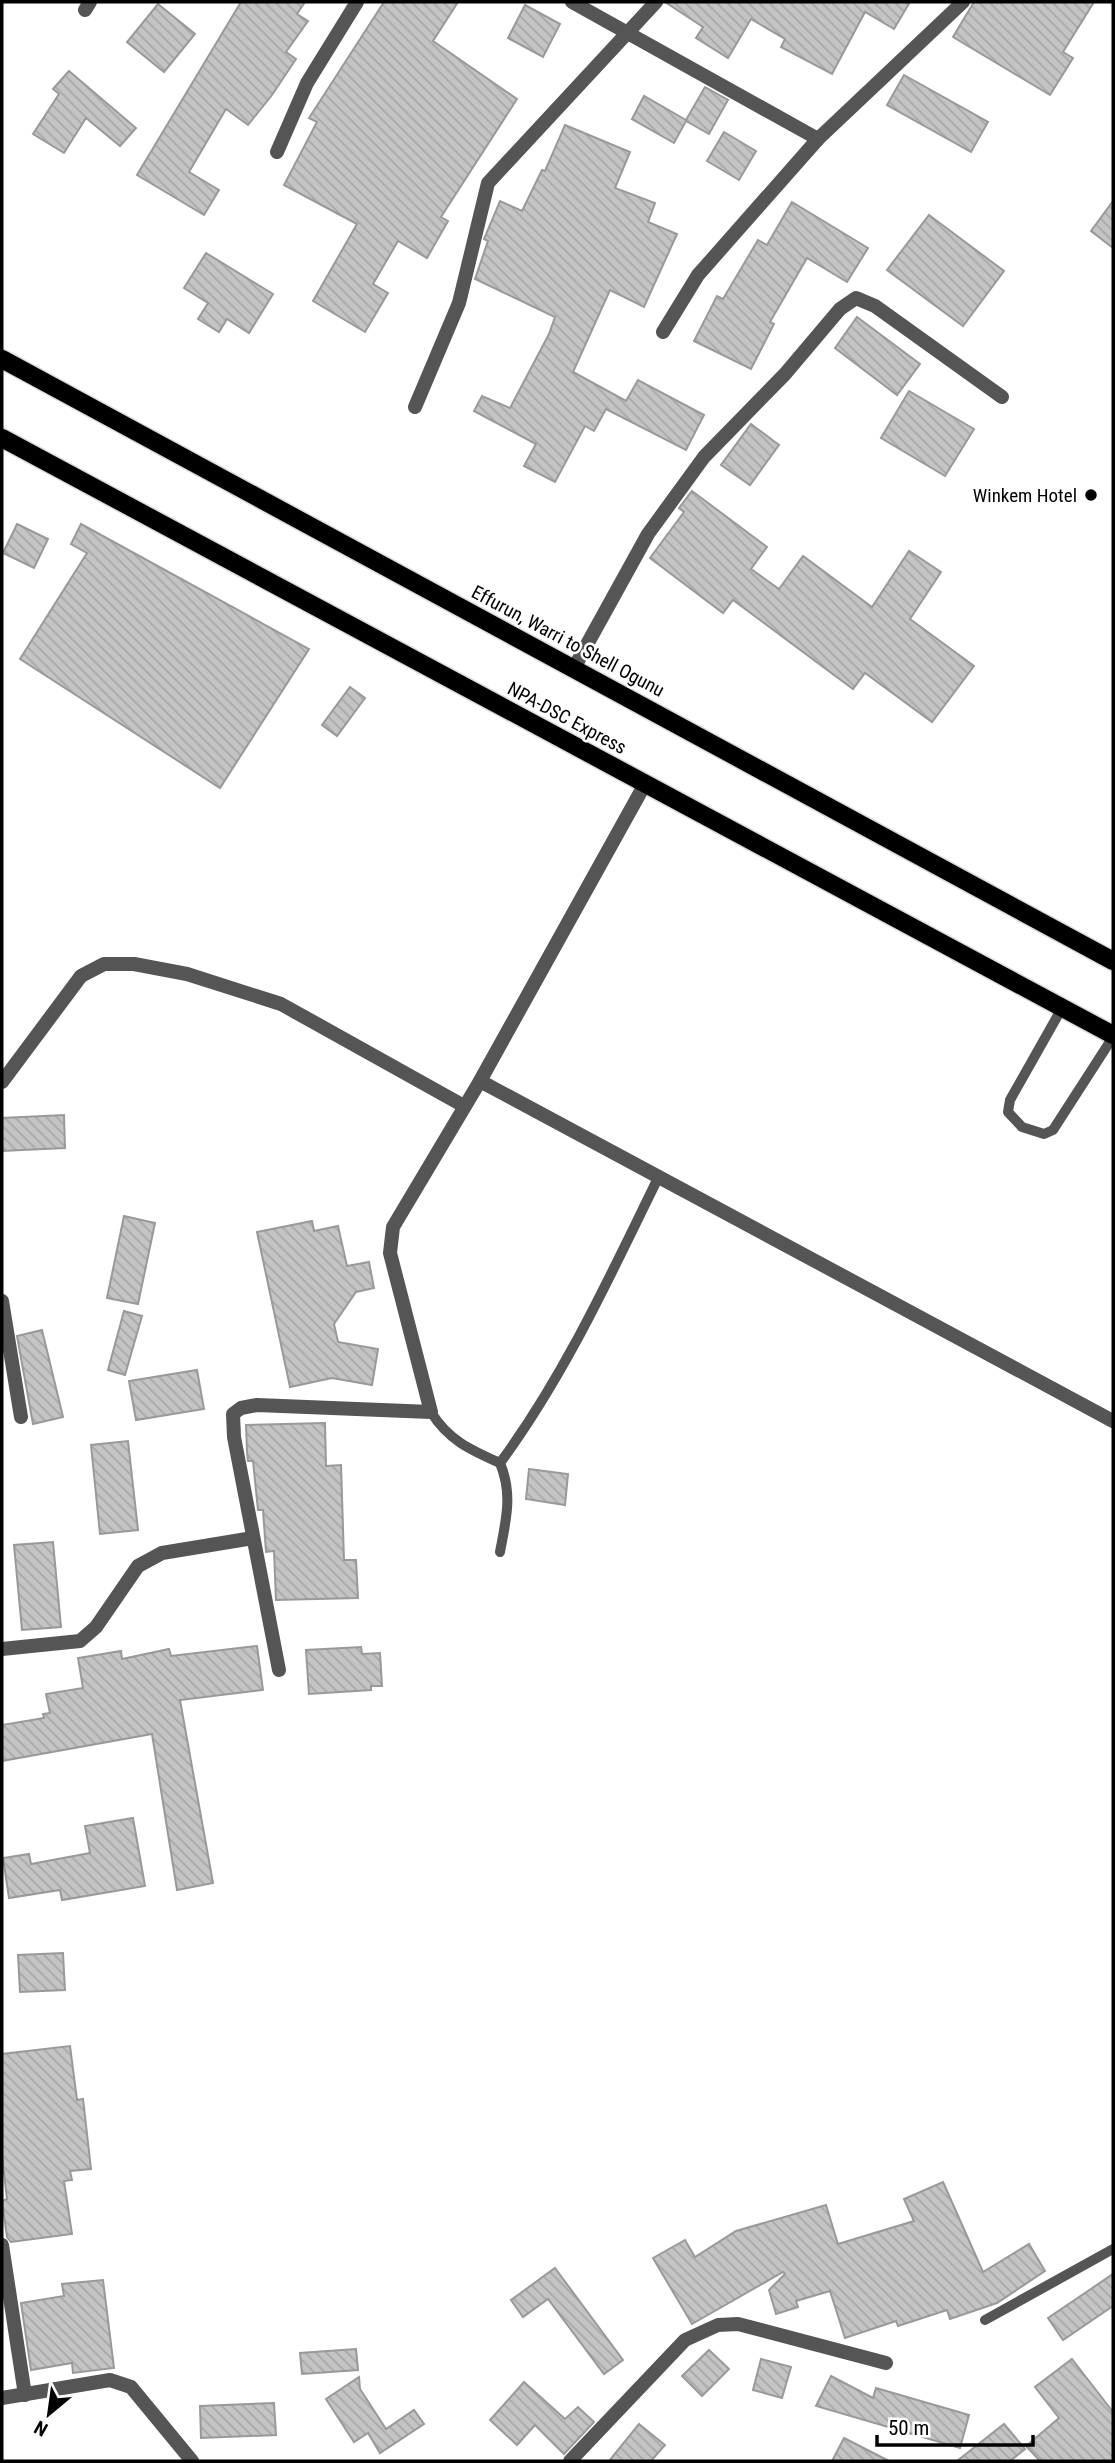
<svg xmlns="http://www.w3.org/2000/svg" width="1115" height="2463" font-family="'Roboto Condensed',sans-serif">
<style>
.building{fill:url(#building-back-hatch);stroke:#999;stroke-width:2}
.lines{fill:none;stroke-linecap:round;stroke-linejoin:round}
.primary-casing{stroke:#dbdbdb;stroke-width:21}
.lane{stroke:#555;stroke-width:10}
.street{stroke:#555;stroke-width:14}
.primary{stroke:#000;stroke-width:18}
.poi-dot{fill:#000;stroke:#fff;stroke-width:2.5}
.labels{text-anchor:middle;dominant-baseline:central;stroke-width:5;stroke-linejoin:round;paint-order:stroke}
.poi-label{font-size:19px;fill:#000;stroke:#fff;text-anchor:end}
.street-label{font-size:19px;fill:#000;stroke:#fff}
</style>
<defs>
<pattern id="building-back-hatch" width="6" height="6" patternUnits="userSpaceOnUse" patternTransform="scale(1.75)"><rect width="6" height="6" fill="#c4c4c4"/><path d="M-1 5l2 2M0 0l6 6M5-1l2 2" fill="none" stroke="#a7a7a7"/></pattern>
</defs>
<rect width="100%" height="100%" fill="#fff"/>
<g class="building">
<path d="M 241,2 L 305,2 L 297,14 L 308,21 L 286,52 L 296,59 L 272,95 L 248,125 L 226,109 L 189,172 L 219,190 L 204,215 L 137,175 Z"/>
<path d="M 384,2 L 458,2 L 433,41 L 517,99 L 441,217 L 448,221 L 427,258 L 398,241 L 373,284 L 388,293 L 365,332 L 313,301 L 357,224 L 284,185 L 317,122 L 309,118 Z"/>
<path d="M 665,2 L 910,2 L 894,29 L 865,12 L 832,74 L 781,47 L 785,39 L 751,19 L 728,58 L 696,38 L 703,27 Z"/>
<path d="M 974,2 L 1094,2 L 1063,52 L 1073,58 L 1050,95 L 953,37 Z"/>
<path d="M 158,4 L 195,34 L 164,72 L 127,42 Z"/>
<path d="M 525,5 L 560,24 L 543,57 L 508,38 Z"/>
<path d="M 69,71 L 136,128 L 120,146 L 86,118 L 64,153 L 33,134 L 59,94 L 53,89 Z"/>
<path d="M 904,75 L 988,122 L 971,152 L 887,105 Z"/>
<path d="M 705,87 L 728,100 L 709,134 L 686,121 L 674,143 L 632,119 L 644,96 L 686,120 Z"/>
<path d="M 565,125 L 630,152 L 615,188 L 655,203 L 648,222 L 677,234 L 644,307 L 610,290 L 573,372 L 626,401 L 638,380 L 704,415 L 686,450 L 606,409 L 594,431 L 585,426 L 555,482 L 524,466 L 536,444 L 474,411 L 482,396 L 510,408 L 549,334 L 555,317 L 475,279 L 488,241 L 484,239 L 500,201 L 522,211 L 542,170 L 545,171 Z"/>
<path d="M 724,132 L 756,151 L 739,180 L 707,161 Z"/>
<path d="M 1113,201 L 1113,248 L 1091,231 Z"/>
<path d="M 792,202 L 868,248 L 847,282 L 807,258 L 770,322 L 774,324 L 751,369 L 694,341 L 717,296 L 723,299 L 758,240 L 767,245 Z"/>
<path d="M 929,215 L 1004,271 L 963,326 L 887,270 Z"/>
<path d="M 206,253 L 273,294 L 249,333 L 227,319 L 219,332 L 198,319 L 208,303 L 184,288 Z"/>
<path d="M 857,317 L 920,364 L 897,395 L 835,348 Z"/>
<path d="M 909,391 L 974,429 L 945,476 L 881,438 Z"/>
<path d="M 751,424 L 779,445 L 750,485 L 721,465 Z"/>
<path d="M 692,491 L 767,547 L 751,569 L 779,589 L 803,556 L 872,607 L 909,551 L 941,572 L 910,619 L 974,666 L 932,722 L 865,673 L 853,689 L 733,600 L 723,613 L 650,558 L 684,512 L 679,508 Z"/>
<path d="M 17,524 L 48,539 L 34,568 L 3,553 Z"/>
<path d="M 81,524 L 309,649 L 220,788 L 20,659 L 87,553 L 71,544 Z"/>
<path d="M 350,687 L 365,698 L 337,736 L 322,725 Z"/>
<path d="M 64,1115 L 65,1148 L 2,1151 L 2,1118 Z"/>
<path d="M 124,1216 L 155,1223 L 138,1304 L 107,1298 Z"/>
<path d="M 312,1221 L 314,1231 L 338,1226 L 347,1266 L 369,1262 L 374,1288 L 356,1292 L 334,1324 L 338,1342 L 378,1349 L 372,1385 L 332,1378 L 290,1387 L 257,1232 Z"/>
<path d="M 124,1311 L 142,1316 L 125,1375 L 108,1370 Z"/>
<path d="M 42,1330 L 63,1417 L 33,1424 L 17,1336 Z"/>
<path d="M 197,1370 L 204,1409 L 136,1420 L 129,1381 Z"/>
<path d="M 325,1423 L 326,1466 L 341,1465 L 344,1560 L 356,1560 L 358,1598 L 276,1600 L 274,1551 L 266,1552 L 263,1510 L 258,1510 L 253,1461 L 248,1461 L 247,1451 L 246,1425 Z"/>
<path d="M 128,1441 L 138,1530 L 100,1534 L 91,1445 Z"/>
<path d="M 529,1469 L 568,1474 L 565,1505 L 526,1499 Z"/>
<path d="M 53,1542 L 61,1627 L 22,1630 L 14,1545 Z"/>
<path d="M 257,1646 L 263,1690 L 180,1700 L 213,1883 L 177,1890 L 152,1734 L 2,1761 L 2,1725 L 44,1718 L 43,1714 L 50,1713 L 46,1694 L 83,1688 L 78,1658 L 121,1651 L 122,1659 L 169,1649 L 171,1656 Z"/>
<path d="M 361,1647 L 362,1654 L 380,1653 L 382,1686 L 371,1686 L 371,1690 L 309,1694 L 306,1650 Z"/>
<path d="M 133,1818 L 145,1886 L 62,1900 L 60,1890 L 9,1898 L 3,1858 L 29,1854 L 31,1864 L 90,1853 L 85,1826 Z"/>
<path d="M 63,1953 L 65,1990 L 20,1992 L 18,1955 Z"/>
<path d="M 70,2046 L 77,2100 L 83,2099 L 91,2169 L 70,2171 L 72,2180 L 64,2181 L 72,2234 L 11,2242 L 7,2237 L 2,2201 L 7,2199 L 2,2156 L 2,2054 Z"/>
<path d="M 943,2182 L 983,2272 L 1029,2244 L 1045,2271 L 997,2303 L 950,2319 L 947,2310 L 898,2326 L 896,2321 L 845,2338 L 830,2291 L 796,2301 L 798,2307 L 776,2314 L 769,2290 L 785,2274 L 783,2272 L 692,2324 L 653,2258 L 685,2240 L 695,2257 L 736,2231 L 826,2205 L 838,2244 L 914,2221 L 904,2199 Z"/>
<path d="M 555,2268 L 623,2360 L 604,2374 L 548,2299 L 523,2317 L 511,2300 Z"/>
<path d="M 1113,2274 L 1113,2306 L 1063,2340 L 1048,2318 Z"/>
<path d="M 103,2280 L 114,2368 L 73,2373 L 72,2363 L 31,2370 L 21,2303 L 64,2296 L 62,2284 Z"/>
<path d="M 356,2349 L 358,2370 L 302,2374 L 300,2353 Z"/>
<path d="M 709,2350 L 729,2369 L 702,2396 L 682,2376 Z"/>
<path d="M 761,2359 L 791,2367 L 782,2398 L 753,2390 Z"/>
<path d="M 1072,2359 L 1113,2412 L 1113,2461 L 1040,2461 L 1026,2446 L 1059,2418 L 1035,2387 Z"/>
<path d="M 831,2376 L 873,2398 L 876,2388 L 969,2415 L 960,2448 L 816,2406 Z"/>
<path d="M 359,2377 L 360,2389 L 386,2429 L 414,2410 L 424,2424 L 380,2453 L 368,2433 L 354,2442 L 326,2399 Z"/>
<path d="M 524,2382 L 565,2419 L 578,2407 L 594,2422 L 564,2454 L 535,2425 L 517,2445 L 490,2420 Z"/>
<path d="M 274,2403 L 276,2435 L 201,2438 L 200,2406 Z"/>
<path d="M 639,2424 L 665,2445 L 651,2461 L 609,2461 Z"/>
<path d="M 1004,2424 L 1025,2449 L 1010,2461 L 957,2461 Z"/>
<path d="M 844,2438 L 889,2461 L 832,2461 Z"/>
</g>
<g class="lines">
<defs>
<g id="primary">
<path d="M 2,359 L 1113,961"/>
<path d="M 2,438 L 1113,1035"/>
</g>
</defs>
<use href="#primary" class="primary-casing"/>
<g class="lane">
<path d="M 1062,1008 L 1010,1100 L 1008,1112 L 1022,1127 L 1044,1134 L 1053,1130 L 1113,1037"/>
<path d="M 431,1412 C 448,1440 471,1450 500,1463 C 513,1494 506,1520 500,1552"/>
<path d="M 500,1463 C 565,1375 611,1274 659,1176"/>
<path d="M 985,2320 L 1113,2249"/>
</g>
<g class="street">
<path d="M 572,2 L 818,139"/>
<path d="M 85,10 L 90,2"/>
<path d="M 277,152 L 307,83 L 357,2"/>
<path d="M 663,332 L 698,275 L 818,139 L 963,2"/>
<path d="M 415,407 L 459,303 L 488,183 L 656,2"/>
<path d="M 574,668 L 648,534 L 704,457 L 785,374 L 840,309 L 856,298 L 875,306 L 1002,397"/>
<path d="M 480,1081 L 1113,1421"/>
<path d="M 2,1082 L 81,976 L 104,964 L 134,964 L 187,974 L 281,1004 L 464,1106"/>
<path d="M 2,1301 L 21,1417"/>
<path d="M 2,1649 L 80,1641 L 96,1627 L 138,1566 L 162,1553 L 253,1538"/>
<path d="M 279,1670 L 234,1437 L 233,1414 L 241,1408 L 257,1405 L 431,1412 L 390,1253 L 393,1227 L 480,1081 L 645,784"/>
<path d="M 2,2245 L 25,2395"/>
<path d="M 2,2398 L 110,2380 L 131,2387 L 192,2461"/>
<path d="M 570,2461 L 685,2340 L 718,2325 L 738,2324 L 886,2363"/>
</g>
<use href="#primary" class="primary"/>
</g>
<circle class="poi-dot" cx="1091" cy="495" r="7"/>
<g class="labels">
<g class="poi-label">
<text x="1077" y="495">Winkem Hotel</text>
</g>
<g class="street-label">
<text transform="translate(568 641) rotate(28)">Effurun, Warri to Shell Ogunu</text>
<text transform="translate(567 718) rotate(28)">NPA-DSC Express</text>
</g>
</g>
<rect width="1115" height="2463" fill="none" stroke="#000000" stroke-width="7"/>
<g transform="translate(49 2414) rotate(209)" stroke="#ffffff" stroke-width="5" paint-order="stroke">
<path d="M0-5L12 26L0 18L-12 26Z" fill="#000000"/>
<text y="-10" font-size="19" font-weight="bold" text-anchor="middle" fill="#000000">N</text>
</g>
<path d="M877 2435v10h156v-10" fill="none" stroke="#000000" stroke-width="3.5"/>
<text x="888" y="2435" font-size="21" fill="#000000" stroke="#ffffff" stroke-width="5" paint-order="stroke">50 m</text>
</svg>
